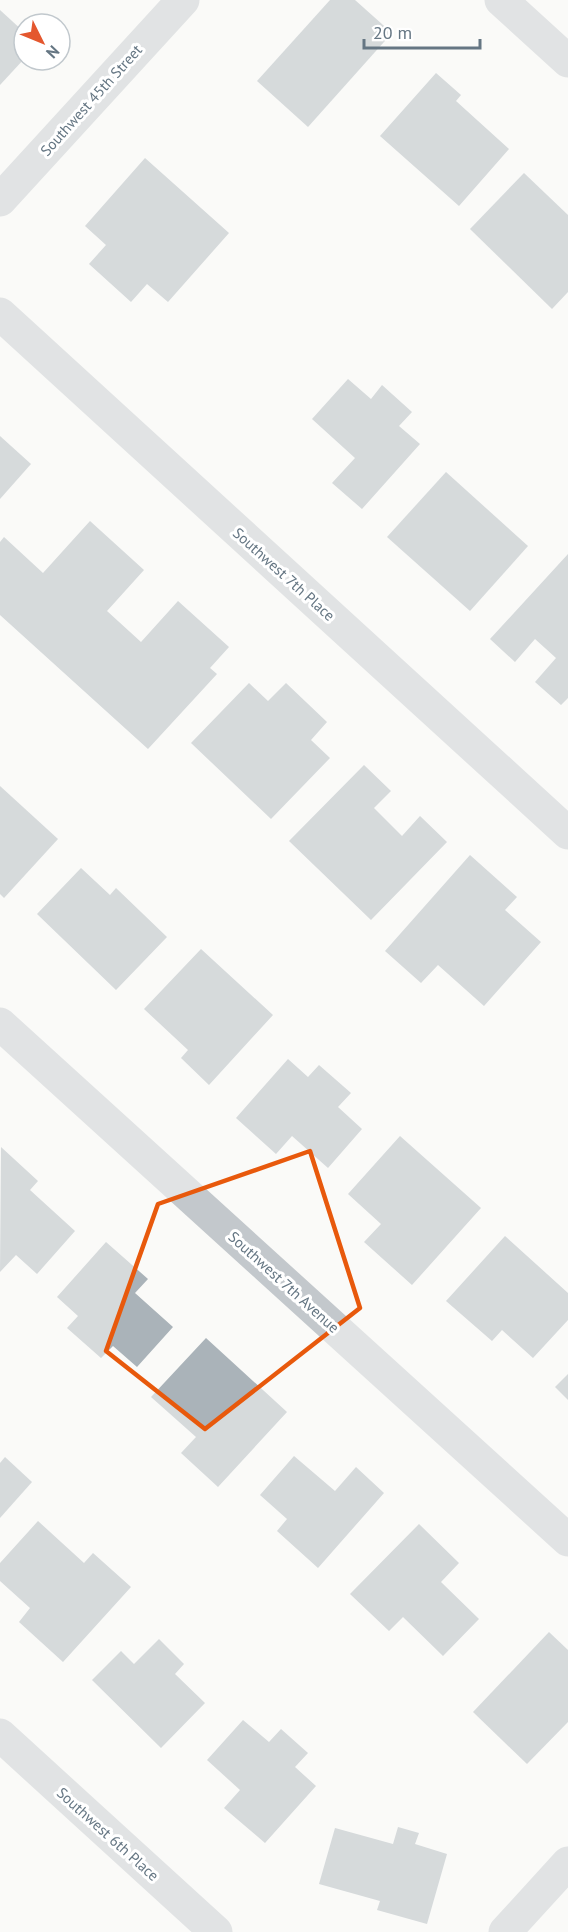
<svg xmlns="http://www.w3.org/2000/svg" width="568" height="1932" font-family="'PT Sans',sans-serif">
<style>
.building{fill:#aab3b9}
.lines{fill:none;stroke-linecap:round;stroke-linejoin:round}
.minor{stroke:#c3c8cc;stroke-width:33}
.tertiary{stroke:#c3c8cc;stroke-width:33}
.marked{fill:none;stroke:#e8590c;stroke-width:4.5;stroke-linejoin:round}
.labels{text-anchor:middle;dominant-baseline:central;stroke-width:6;stroke-linejoin:round;paint-order:stroke}
.street-label{font-size:15px;fill:#657683;stroke:#fff}
</style>
<rect width="100%" height="100%" fill="#fafaf8"/>
<g class="building">
<path d="M 330,0 L 355,0 L 392,33 L 308,127 L 257,81 Z"/>
<path d="M 0,10 L 24,32 L 24,59 L 0,85 Z"/>
<path d="M 436,73 L 461,95 L 456,101 L 509,149 L 459,206 L 380,136 Z"/>
<path d="M 145,158 L 229,233 L 168,302 L 147,284 L 131,302 L 89,264 L 106,245 L 85,226 Z"/>
<path d="M 524,173 L 568,215 L 568,292 L 552,309 L 470,229 Z"/>
<path d="M 348,379 L 371,399 L 382,385 L 412,412 L 399,426 L 420,444 L 362,509 L 332,483 L 355,458 L 312,419 Z"/>
<path d="M 0,436 L 31,464 L 0,499 Z"/>
<path d="M 446,472 L 528,546 L 470,611 L 387,537 Z"/>
<path d="M 90,521 L 144,570 L 107,611 L 141,642 L 178,601 L 229,647 L 210,668 L 217,674 L 148,749 L 0,615 L 0,542 L 4,537 L 43,573 Z"/>
<path d="M 568,554 L 568,698 L 561,705 L 535,682 L 556,658 L 535,639 L 515,662 L 490,639 Z"/>
<path d="M 249,683 L 268,701 L 286,683 L 327,722 L 311,740 L 330,758 L 271,819 L 191,743 Z"/>
<path d="M 364,765 L 391,791 L 374,808 L 402,836 L 420,816 L 447,842 L 371,920 L 289,841 Z"/>
<path d="M 0,786 L 58,839 L 4,898 L 0,894 Z"/>
<path d="M 470,855 L 517,897 L 505,910 L 541,942 L 484,1006 L 438,965 L 421,983 L 385,951 Z"/>
<path d="M 81,868 L 110,895 L 116,888 L 167,937 L 116,990 L 37,914 Z"/>
<path d="M 201,949 L 273,1015 L 209,1085 L 181,1058 L 188,1050 L 144,1009 Z"/>
<path d="M 288,1059 L 308,1077 L 319,1065 L 351,1093 L 338,1107 L 362,1129 L 328,1168 L 292,1136 L 276,1154 L 236,1118 Z"/>
<path d="M 400,1136 L 481,1208 L 412,1285 L 364,1242 L 381,1224 L 348,1194 Z"/>
<path d="M 1,1147 L 38,1181 L 30,1190 L 75,1231 L 37,1274 L 16,1255 L 0,1272 Z"/>
<path d="M 505,1236 L 568,1293 L 568,1320 L 533,1358 L 502,1330 L 492,1341 L 446,1301 Z"/>
<path d="M 106,1242 L 148,1279 L 135,1293 L 173,1327 L 137,1367 L 113,1346 L 101,1358 L 67,1328 L 78,1316 L 57,1297 Z"/>
<path d="M 206,1338 L 287,1412 L 218,1487 L 181,1453 L 196,1437 L 151,1397 Z"/>
<path d="M 568,1374 L 568,1400 L 555,1387 Z"/>
<path d="M 294,1456 L 335,1491 L 356,1467 L 384,1493 L 318,1568 L 277,1531 L 287,1519 L 260,1495 Z"/>
<path d="M 5,1457 L 32,1482 L 0,1518 L 0,1463 Z"/>
<path d="M 38,1521 L 84,1563 L 93,1553 L 131,1587 L 63,1662 L 19,1622 L 30,1608 L 0,1581 L 0,1563 Z"/>
<path d="M 419,1524 L 459,1563 L 441,1582 L 479,1619 L 443,1656 L 403,1617 L 389,1631 L 350,1594 Z"/>
<path d="M 549,1632 L 568,1650 L 568,1722 L 527,1764 L 473,1712 Z"/>
<path d="M 159,1639 L 184,1664 L 175,1674 L 205,1703 L 161,1748 L 92,1680 L 121,1651 L 134,1664 Z"/>
<path d="M 243,1720 L 269,1742 L 281,1729 L 308,1753 L 295,1767 L 316,1786 L 265,1843 L 224,1808 L 240,1790 L 207,1760 Z"/>
<path d="M 398,1827 L 419,1833 L 415,1844 L 447,1854 L 427,1924 L 377,1910 L 380,1901 L 319,1884 L 335,1828 L 393,1844 Z"/>
</g>
<g class="lines">
<g class="minor">
<path d="M 0,200 L 183,0"/>
<path d="M 0,314 L 568,833"/>
<path d="M 0,1024 L 568,1540"/>
<path d="M 0,1735 L 216,1932"/>
<path d="M 505,1932 L 568,1863"/>
</g>
<path class="tertiary" d="M 501,0 L 568,61"/>
</g>
<path d="M0 0H568V1932H0ZM 310,1151 L 360,1308 L 205,1429 L 106,1351 L 158,1204 Z" fill="#fafaf8" fill-opacity=".55" fill-rule="evenodd"/>
<path class="marked" d="M 310,1151 L 360,1308 L 205,1429 L 106,1351 L 158,1204 Z"/>
<g class="labels">
<g class="street-label">
<text transform="translate(91 100) rotate(-48)">Southwest 45th Street</text>
<text transform="translate(284 574) rotate(42)">Southwest 7th Place</text>
<text transform="translate(284 1282) rotate(42)">Southwest 7th Avenue</text>
<text transform="translate(108 1834) rotate(42)">Southwest 6th Place</text>
</g>
</g>
<g transform="translate(42 42) rotate(133)"><circle r="28" fill="#ffffff" stroke="#c1c8cd" stroke-width="1.5"/>
<path d="M0-4.5L10 22L0 15L-10 22Z" fill="#e4572e"/>
<text y="-9" font-size="16" font-weight="bold" text-anchor="middle" fill="#657683">N</text>
</g>
<path d="M364 39v9h116v-9" fill="none" stroke="#657683" stroke-width="3"/>
<text x="373" y="39" font-size="18" fill="#657683" stroke="#ffffff" stroke-width="4.5" paint-order="stroke">20 m</text>
</svg>
